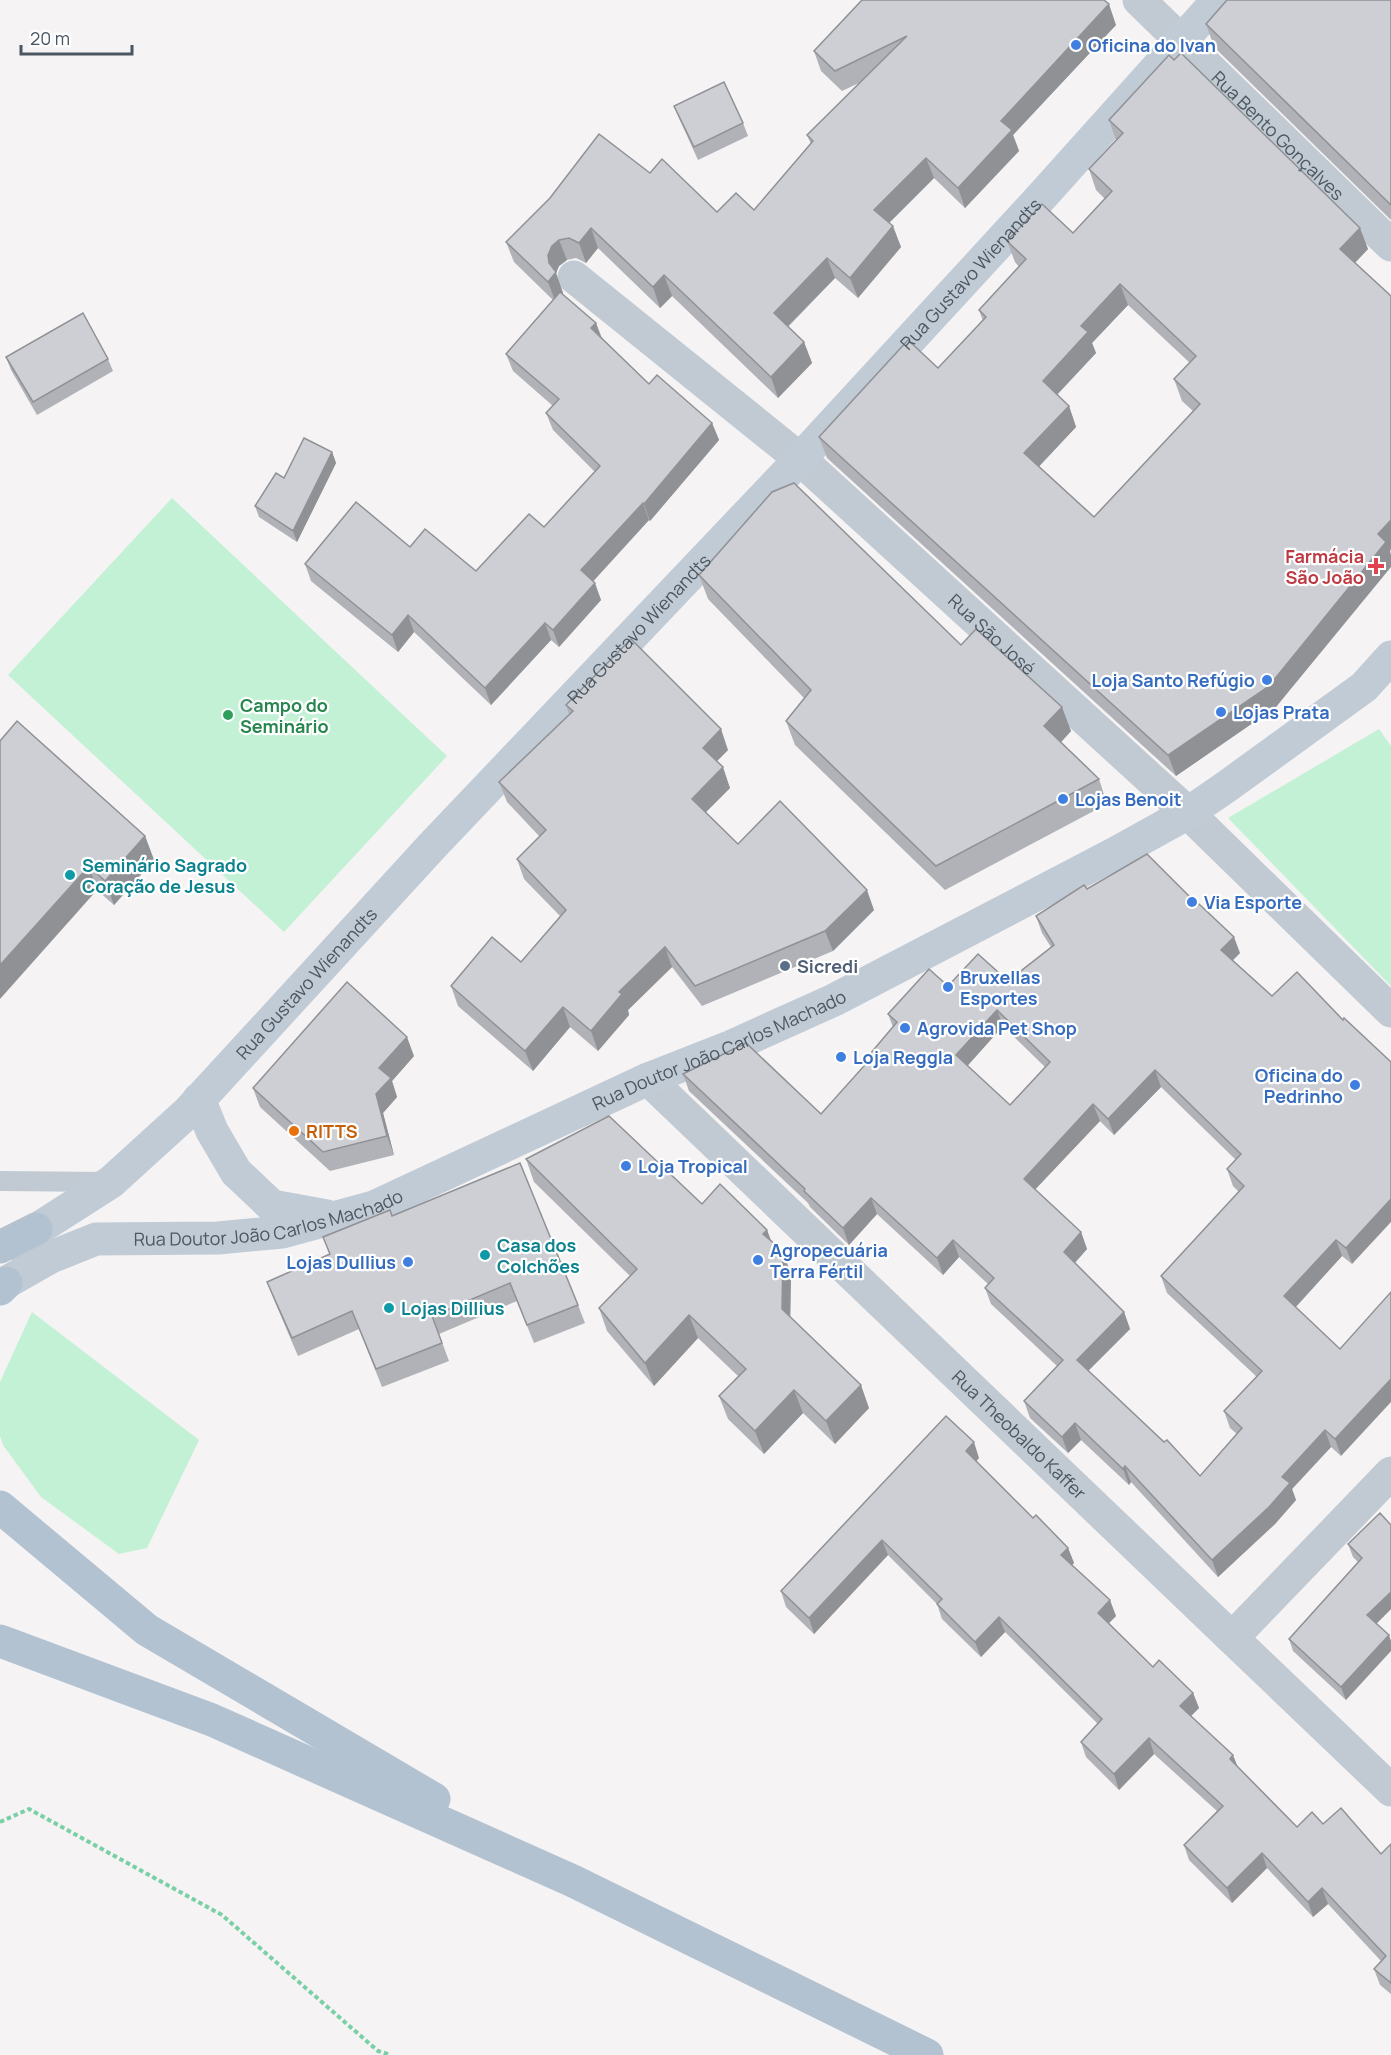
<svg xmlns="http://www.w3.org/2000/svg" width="1391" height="2055" font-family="Manrope,sans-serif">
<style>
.green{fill:#c3f1d5}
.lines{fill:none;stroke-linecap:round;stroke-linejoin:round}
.path{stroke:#7ad0a6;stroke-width:4;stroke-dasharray:4.5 3;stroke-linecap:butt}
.service{stroke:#c1cad2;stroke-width:20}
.minor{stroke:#c1cad2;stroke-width:33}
.tertiary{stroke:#c1cad2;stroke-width:33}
.secondary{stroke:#c1cbd6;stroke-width:33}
.primary{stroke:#b3c2d1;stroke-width:33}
.wall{fill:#b0b2b7;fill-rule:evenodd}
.shaded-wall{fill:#909195}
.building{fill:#cdcfd5;stroke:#909195;stroke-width:1.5;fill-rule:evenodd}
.shop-dot{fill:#3f7fe0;stroke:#fff;stroke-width:2}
.health-dot{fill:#e0444e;stroke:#fff;stroke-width:2}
.leisure-dot{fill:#2e9e5b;stroke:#fff;stroke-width:2}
.culture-dot{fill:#0f9aa8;stroke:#fff;stroke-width:2}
.service-dot{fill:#5c6f8a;stroke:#fff;stroke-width:2}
.food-dot{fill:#e8710a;stroke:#fff;stroke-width:2}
.labels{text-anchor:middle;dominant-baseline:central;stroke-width:4.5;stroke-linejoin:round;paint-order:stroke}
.shop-label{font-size:18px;font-weight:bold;fill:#366cbe;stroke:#fff;text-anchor:start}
.street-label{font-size:18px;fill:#4a5661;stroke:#fff}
.health-label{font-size:18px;font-weight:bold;fill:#be3a42;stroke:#fff;text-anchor:end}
.leisure-label{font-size:18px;font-weight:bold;fill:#27864d;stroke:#fff;text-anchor:start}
.culture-label{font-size:18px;font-weight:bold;fill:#0d838f;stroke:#fff;text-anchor:start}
.service-label{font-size:18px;font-weight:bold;fill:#4e5e75;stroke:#fff;text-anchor:start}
.food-label{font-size:18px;font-weight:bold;fill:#c56008;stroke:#fff;text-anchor:start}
</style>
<rect width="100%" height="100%" fill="#f5f3f3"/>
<g class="green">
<path d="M 172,498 L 447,756 L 284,932 L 8,675 Z"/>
<path d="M 1379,729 L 1391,746 L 1391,986 L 1228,818 Z"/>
<path d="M 32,1312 L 199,1440 L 147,1548 L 119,1554 L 41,1497 L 3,1445 L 0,1436 L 0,1382 Z"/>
</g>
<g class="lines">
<path class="path" d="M 0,1822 L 29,1809 L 222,1915 L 378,2051 L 391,2055"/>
<path class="service" d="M 0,1181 L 108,1182"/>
<g class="minor">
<path id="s1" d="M 1139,0 L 1391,245"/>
<path d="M 574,277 L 800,459"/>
<path d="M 1232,1638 L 1391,1790"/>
</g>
<g class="tertiary">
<path id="s2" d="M 800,459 L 1188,813 L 1391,1011"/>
<path id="s3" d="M 648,1079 L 1232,1638 L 1391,1473"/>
</g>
<g class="secondary">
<path d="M 199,1099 L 212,1131 L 236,1172 L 272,1206 L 327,1216"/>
<path id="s4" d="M 14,1244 L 111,1182 L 188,1112 L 433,845 L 800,459 L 1043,195 L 1218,0"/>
<path id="s5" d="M 0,1286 L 51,1257 L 96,1239 L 218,1238 L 282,1232 L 374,1207 L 648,1079 L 732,1046 L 834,1000 L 1114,854 L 1188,813 L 1226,787 L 1364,687 L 1391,657"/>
</g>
<g class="primary">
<path d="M 0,1247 L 36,1229"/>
<path d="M 0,1289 L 6,1283"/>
<path d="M 0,1507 L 147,1630 L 434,1799"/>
<path d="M 0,1641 L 212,1720 L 573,1881 L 927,2055"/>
</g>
</g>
<g class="wall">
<path d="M 862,0 L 1116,25 L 1013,135 L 1019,151 L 965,208 L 934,178 L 889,223 L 901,247 L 858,298 L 835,278 L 788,327 L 804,342 L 812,363 L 778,398 L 672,296 L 660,308 L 598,248 L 586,263 L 576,258 L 567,260 L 559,266 L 556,273 L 563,293 L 562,294 L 596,323 L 602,338 L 649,384 L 712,423 L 719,440 L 650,521 L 649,520 L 593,581 L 601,600 L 559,647 L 551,640 L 491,705 L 414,632 L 398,652 L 311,581 L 305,564 L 410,547 L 476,571 L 544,527 L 595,472 L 553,430 L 546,413 L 553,406 L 513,371 L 506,354 L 553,300 L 514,262 L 506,242 L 650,173 L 717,212 L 754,210 L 811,144 L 807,135 L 861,82 L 842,91 L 821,71 L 814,51 Z"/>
<path d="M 1391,0 L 1391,220 L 1214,47 L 1206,24 Z"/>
<path d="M 674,106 L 743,123 L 748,136 L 698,160 L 679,118 Z"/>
<path d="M 1109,120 L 1368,249 L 1355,263 L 1390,551 L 1276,707 L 1176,776 L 827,458 L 819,437 L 938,368 L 983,321 L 979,310 L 1019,267 L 1015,262 L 1007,241 L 1073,233 L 1105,199 L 1096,190 L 1089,169 L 1116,140 ZM 1128,305 L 1190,363 L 1174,379 L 1182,401 L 1193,411 L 1094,517 L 1039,466 L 1076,427 L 1069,406 L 1057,395 L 1096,353 L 1092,343 Z"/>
<path d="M 6,357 L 108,359 L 113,371 L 37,415 L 11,370 Z"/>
<path d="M 332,452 L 336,463 L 297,542 L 259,517 L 255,506 L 284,478 Z"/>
<path d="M 699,575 L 961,645 L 1071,731 L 1061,742 L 1099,779 L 1107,804 L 945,890 L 795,745 L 786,721 L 804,698 L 708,599 Z"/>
<path d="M 566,705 L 728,750 L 717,761 L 730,788 L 706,812 L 738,844 L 874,910 L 833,951 L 702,1006 L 672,967 L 628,1010 L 629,1015 L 598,1051 L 570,1027 L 533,1071 L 458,1006 L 451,986 L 521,962 L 560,916 L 524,879 L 517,859 L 540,837 L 507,802 L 499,782 L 569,714 Z"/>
<path d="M 0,741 L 145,836 L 154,860 L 114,905 L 97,890 Z"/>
<path d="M 1087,889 L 1240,953 L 1233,960 L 1272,996 L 1352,1264 L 1342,1256 L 1296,1307 L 1341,1456 L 1331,1447 L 1292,1489 L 1296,1500 L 1275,1524 L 1218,1577 L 1131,1482 L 1129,1485 L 1081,1440 L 1068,1453 L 1030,1418 L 1024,1401 L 1057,1366 L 991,1304 L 985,1288 L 988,1284 L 959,1257 L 943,1275 L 877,1214 L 849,1245 L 810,1207 L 808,1203 L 689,1091 L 683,1074 L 821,1114 L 871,1058 L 870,1054 L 893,1027 L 888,1014 L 948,986 L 1008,981 L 1051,947 L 1042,933 L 1036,916 ZM 1003,1026 L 1045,1067 L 1010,1105 L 967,1066 ZM 1161,1087 L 1236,1160 L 1227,1169 L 1233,1186 L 1239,1192 L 1161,1276 L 1167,1293 L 1257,1377 L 1224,1411 L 1230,1428 L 1237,1434 L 1200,1476 L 1088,1371 L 1130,1329 L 1124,1312 L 1075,1263 L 1087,1249 L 1081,1232 L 1035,1189 L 1100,1121 L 1114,1135 Z"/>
<path d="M 414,1056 L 392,1081 L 397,1097 L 383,1113 L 394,1155 L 330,1171 L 260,1107 L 253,1088 Z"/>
<path d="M 526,1159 L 702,1204 L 767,1230 L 771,1240 L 791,1275 L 790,1317 L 869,1408 L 835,1444 L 803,1413 L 764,1454 L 728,1419 L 719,1396 L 738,1376 L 698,1338 L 654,1386 L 607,1331 L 599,1308 L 630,1276 L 534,1182 Z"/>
<path d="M 392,1216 L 578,1305 L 585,1323 L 534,1343 L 517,1301 L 439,1334 L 449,1361 L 382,1387 L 359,1329 L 298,1356 L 274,1300 L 267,1282 L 330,1254 L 323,1237 Z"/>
<path d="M 979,1458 L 976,1461 L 1033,1518 L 1068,1548 L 1074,1563 L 1072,1565 L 1116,1616 L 1109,1623 L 1153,1667 L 1193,1693 L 1199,1708 L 1191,1716 L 1237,1767 L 1297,1827 L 1323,1824 L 1381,1854 L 1391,1844 L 1391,1994 L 1380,1985 L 1374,1969 L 1381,1961 L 1328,1904 L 1313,1917 L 1267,1868 L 1232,1903 L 1189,1860 L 1184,1845 L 1217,1811 L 1154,1754 L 1119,1790 L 1086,1757 L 1081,1742 L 1098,1724 L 1005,1632 L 981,1657 L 942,1619 L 937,1604 L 888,1555 L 814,1634 L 786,1607 L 781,1591 Z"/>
<path d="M 1391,1525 L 1391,1609 L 1376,1624 L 1346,1700 L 1293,1651 L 1289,1639 L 1358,1562 L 1353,1557 L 1348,1544 Z"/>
</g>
<g class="shaded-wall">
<path d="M 1109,4 L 1116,25 L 1013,135 L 1019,151 L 965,208 L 958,188 L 1001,121 Z"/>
<path d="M 926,158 L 934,178 L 882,230 L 874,210 Z"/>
<path d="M 893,226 L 901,247 L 858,298 L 850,278 Z"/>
<path d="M 591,228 L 598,248 L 586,263 L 579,243 Z"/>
<path d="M 1360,228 L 1368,249 L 1348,270 L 1340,249 Z"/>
<path d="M 559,240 L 567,260 L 559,266 L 556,273 L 563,293 L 556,303 L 548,282 L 549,263 L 548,255 L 552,246 Z"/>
<path d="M 827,258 L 835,278 L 781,333 L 774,313 Z"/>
<path d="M 664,275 L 672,296 L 660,308 L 653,287 Z"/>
<path d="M 1120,284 L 1128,305 L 1092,343 L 1096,353 L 1050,402 L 1043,381 L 1081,326 Z"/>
<path d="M 596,323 L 602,340 L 591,328 Z"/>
<path d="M 804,342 L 812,363 L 778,398 L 771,377 Z"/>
<path d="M 1069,406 L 1076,427 L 1032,474 L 1024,453 Z"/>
<path d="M 712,423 L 719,440 L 650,521 L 644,504 Z"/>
<path d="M 332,452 L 336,463 L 297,542 L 293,531 Z"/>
<path d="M 643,503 L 649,520 L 588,587 L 581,570 Z"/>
<path d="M 1391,520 L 1391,549 L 1390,551 L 1391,555 L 1391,567 L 1276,707 L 1176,776 L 1168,755 Z"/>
<path d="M 595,583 L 601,600 L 559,647 L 553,630 Z"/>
<path d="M 408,615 L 414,632 L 398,652 L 392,635 Z"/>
<path d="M 545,623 L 551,640 L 491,705 L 485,688 Z"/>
<path d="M 1062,707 L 1071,731 L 1053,751 L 1044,726 Z"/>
<path d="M 721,729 L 728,750 L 710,768 L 703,748 Z"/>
<path d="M 723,767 L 730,788 L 699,819 L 692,799 Z"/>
<path d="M 145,836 L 154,860 L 114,905 L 105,881 Z"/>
<path d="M 89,866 L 97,890 L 0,999 L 0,965 Z"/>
<path d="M 867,890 L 874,910 L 833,951 L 825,931 Z"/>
<path d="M 1234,937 L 1240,953 L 1227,966 L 1221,950 Z"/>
<path d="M 665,947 L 672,967 L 628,1010 L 629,1015 L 598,1051 L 591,1031 L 619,992 Z"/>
<path d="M 563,1007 L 570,1027 L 533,1071 L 525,1051 Z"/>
<path d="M 997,1010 L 1003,1026 L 962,1072 L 956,1055 Z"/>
<path d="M 407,1037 L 414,1056 L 392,1081 L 397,1097 L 383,1113 L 394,1155 L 387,1136 L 376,1094 L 379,1068 Z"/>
<path d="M 1155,1070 L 1161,1087 L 1114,1135 L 1108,1119 Z"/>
<path d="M 1093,1104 L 1100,1121 L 1030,1195 L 1024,1179 Z"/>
<path d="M 871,1198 L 877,1214 L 849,1245 L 843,1228 Z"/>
<path d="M 1391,1199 L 1391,1222 L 1352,1264 L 1346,1248 Z"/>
<path d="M 767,1230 L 775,1253 L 763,1234 Z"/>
<path d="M 1081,1232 L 1087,1249 L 1070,1268 L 1064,1252 Z"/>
<path d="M 953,1240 L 959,1257 L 943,1275 L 937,1258 Z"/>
<path d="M 1336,1240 L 1342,1256 L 1290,1313 L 1284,1296 Z"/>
<path d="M 783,1251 L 791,1275 L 790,1332 L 782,1309 Z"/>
<path d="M 1124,1312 L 1130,1329 L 1083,1376 L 1077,1360 Z"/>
<path d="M 689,1315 L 698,1338 L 654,1386 L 645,1363 Z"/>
<path d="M 1391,1379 L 1391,1402 L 1341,1456 L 1335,1439 Z"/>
<path d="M 861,1385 L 869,1408 L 835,1444 L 826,1421 Z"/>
<path d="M 794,1390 L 803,1413 L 764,1454 L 755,1431 Z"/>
<path d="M 1075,1423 L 1081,1440 L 1068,1453 L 1062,1437 Z"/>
<path d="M 1325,1430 L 1331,1447 L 1292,1489 L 1296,1500 L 1275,1524 L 1218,1577 L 1212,1560 L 1282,1477 Z"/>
<path d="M 974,1442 L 979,1458 L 972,1466 L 966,1451 Z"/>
<path d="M 1125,1466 L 1131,1482 L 1129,1485 L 1123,1469 Z"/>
<path d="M 882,1540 L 888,1555 L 814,1634 L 809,1618 Z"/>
<path d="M 1068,1548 L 1074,1563 L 1067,1570 L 1061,1555 Z"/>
<path d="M 1391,1592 L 1391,1609 L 1372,1628 L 1367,1615 Z"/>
<path d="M 1110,1600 L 1116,1616 L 1104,1628 L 1098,1613 Z"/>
<path d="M 999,1617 L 1005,1632 L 981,1657 L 975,1642 Z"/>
<path d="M 1389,1635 L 1391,1641 L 1391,1651 L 1346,1700 L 1341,1687 Z"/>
<path d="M 1193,1693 L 1199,1708 L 1185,1722 L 1180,1706 Z"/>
<path d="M 1149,1738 L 1154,1754 L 1119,1790 L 1114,1774 Z"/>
<path d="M 1233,1755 L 1239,1770 L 1230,1759 Z"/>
<path d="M 1262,1853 L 1267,1868 L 1232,1903 L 1227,1888 Z"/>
<path d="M 1322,1888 L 1328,1904 L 1313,1917 L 1308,1902 Z"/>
</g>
<g class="building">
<path d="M 862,0 L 1104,0 L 1109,4 L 1001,121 L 1012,130 L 958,188 L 926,158 L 874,210 L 893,226 L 850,278 L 827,258 L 774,313 L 804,342 L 771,377 L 664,275 L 653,287 L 591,228 L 579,243 L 569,238 L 559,240 L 552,246 L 548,255 L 549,263 L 556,272 L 548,282 L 506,242 L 550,198 L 599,134 L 650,173 L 662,159 L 717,212 L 736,193 L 754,210 L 813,141 L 807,135 L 907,36 L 835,71 L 814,51 Z"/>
<path d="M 1227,0 L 1391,0 L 1391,205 L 1206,24 Z"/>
<path d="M 1181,53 L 1360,228 L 1340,249 L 1391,296 L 1391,520 L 1378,534 L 1386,542 L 1269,686 L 1168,755 L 819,437 L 908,340 L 938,368 L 986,317 L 979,310 L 1026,259 L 1007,241 L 1042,204 L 1073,233 L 1112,191 L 1089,169 L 1123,133 L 1109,120 L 1169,55 L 1174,60 ZM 1120,284 L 1196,356 L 1174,379 L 1200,404 L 1094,517 L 1024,453 L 1069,406 L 1043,381 L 1088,332 L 1081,326 Z"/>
<path d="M 724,82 L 743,123 L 694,147 L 674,106 Z"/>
<path d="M 560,292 L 596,323 L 591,328 L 649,384 L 657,375 L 712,423 L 644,504 L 643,503 L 581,570 L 595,583 L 553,630 L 545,623 L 485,688 L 408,615 L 392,635 L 305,564 L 356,502 L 410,547 L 425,529 L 476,571 L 529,514 L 544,527 L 600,466 L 546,413 L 559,399 L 506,354 Z"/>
<path d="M 83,313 L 108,359 L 33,402 L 6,357 Z"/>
<path d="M 304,438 L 332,452 L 293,531 L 255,506 L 276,473 L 284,478 Z"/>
<path d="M 794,483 L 961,645 L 976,629 L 1062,707 L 1044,726 L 1099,779 L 936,866 L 786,721 L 811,690 L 699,575 L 772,492 Z"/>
<path d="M 631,639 L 721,729 L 703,748 L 723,767 L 692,799 L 738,844 L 780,801 L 867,890 L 825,931 L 695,986 L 665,947 L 619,992 L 622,994 L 591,1031 L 563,1007 L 525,1051 L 451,986 L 492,937 L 521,962 L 566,910 L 517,859 L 546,830 L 499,782 L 573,711 L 566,705 Z"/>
<path d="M 17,721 L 145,836 L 105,881 L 89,866 L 0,965 L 0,741 Z"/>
<path d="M 1147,854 L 1198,905 L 1199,904 L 1234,937 L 1221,950 L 1272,996 L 1297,972 L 1343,1020 L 1344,1018 L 1391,1062 L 1391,1199 L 1346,1248 L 1336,1240 L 1284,1296 L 1340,1349 L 1391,1292 L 1391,1379 L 1335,1439 L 1325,1430 L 1282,1477 L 1290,1483 L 1269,1507 L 1212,1560 L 1125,1466 L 1123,1469 L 1075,1423 L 1062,1437 L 1024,1401 L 1063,1360 L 985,1288 L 994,1278 L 953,1240 L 937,1258 L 871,1198 L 843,1228 L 804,1191 L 805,1189 L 683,1074 L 746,1043 L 821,1114 L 873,1056 L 870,1054 L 897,1022 L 888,1014 L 929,969 L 948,986 L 978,954 L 1008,981 L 1054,945 L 1036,916 L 1084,885 L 1087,889 ZM 997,1010 L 1050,1062 L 1010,1105 L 956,1055 ZM 1155,1070 L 1241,1154 L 1227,1169 L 1244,1186 L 1161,1276 L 1262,1371 L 1224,1411 L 1242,1428 L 1200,1476 L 1167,1440 L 1164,1442 L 1077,1360 L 1124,1312 L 1064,1252 L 1081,1232 L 1024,1179 L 1093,1104 L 1108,1119 Z"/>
<path d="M 347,982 L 407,1037 L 379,1068 L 391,1078 L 376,1094 L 387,1136 L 323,1152 L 253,1088 Z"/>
<path d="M 609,1116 L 702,1204 L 720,1184 L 767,1230 L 763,1234 L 783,1251 L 782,1309 L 861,1385 L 826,1421 L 794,1390 L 755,1431 L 719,1396 L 746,1369 L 689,1315 L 645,1363 L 599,1308 L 637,1269 L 526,1159 Z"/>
<path d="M 520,1163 L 578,1305 L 527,1325 L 510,1283 L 432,1316 L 442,1343 L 376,1369 L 352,1311 L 292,1338 L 267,1282 L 330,1254 L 323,1237 L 390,1210 L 392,1216 Z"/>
<path d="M 946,1416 L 974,1442 L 966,1451 L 1033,1518 L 1036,1515 L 1068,1548 L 1061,1555 L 1110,1600 L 1098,1613 L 1153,1667 L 1159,1660 L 1193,1693 L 1180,1706 L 1233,1755 L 1230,1759 L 1297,1827 L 1312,1812 L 1323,1824 L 1341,1808 L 1381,1854 L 1391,1844 L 1391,1983 L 1374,1969 L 1386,1956 L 1322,1888 L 1308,1902 L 1262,1853 L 1227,1888 L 1184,1845 L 1223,1806 L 1149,1738 L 1114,1774 L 1081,1742 L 1102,1719 L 999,1617 L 975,1642 L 937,1604 L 942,1599 L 882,1540 L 809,1618 L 781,1591 Z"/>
<path d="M 1380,1513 L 1391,1525 L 1391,1592 L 1367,1615 L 1389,1635 L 1341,1687 L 1289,1639 L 1362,1558 L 1348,1544 Z"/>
</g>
<g class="shop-dot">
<circle cx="1076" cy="45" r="6"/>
<circle cx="1267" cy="680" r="6"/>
<circle cx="1221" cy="712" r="6"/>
<circle cx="1063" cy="799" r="6"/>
<circle cx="1192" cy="902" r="6"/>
<circle cx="948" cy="987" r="6"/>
<circle cx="905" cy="1028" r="6"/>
<circle cx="841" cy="1057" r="6"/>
<circle cx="1355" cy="1085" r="6"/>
<circle cx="626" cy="1166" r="6"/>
<circle cx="758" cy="1260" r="6"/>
<circle cx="408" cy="1262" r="6"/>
</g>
<path class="health-dot" d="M1373 557h6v6h6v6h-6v6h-6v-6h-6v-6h6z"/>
<circle class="leisure-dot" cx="228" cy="715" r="6"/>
<g class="culture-dot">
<circle cx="70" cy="875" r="6"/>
<circle cx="485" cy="1255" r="6"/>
<circle cx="389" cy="1308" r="6"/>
</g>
<circle class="service-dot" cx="785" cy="966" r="6"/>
<circle class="food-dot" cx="294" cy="1131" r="6"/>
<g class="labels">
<g class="shop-label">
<text x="1088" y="45">Oficina do Ivan</text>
<text x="1255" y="680" text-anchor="end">Loja Santo Refúgio</text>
<text x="1233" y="712">Lojas Prata</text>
<text x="1075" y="799">Lojas Benoit</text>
<text x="1204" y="902">Via Esporte</text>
<text x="960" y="977">Bruxellas<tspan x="960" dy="21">Esportes</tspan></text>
<text x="917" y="1028">Agrovida Pet Shop</text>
<text x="853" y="1057">Loja Reggla</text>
<text x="1343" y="1075" text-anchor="end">Oficina do<tspan x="1343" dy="21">Pedrinho</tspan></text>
<text x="638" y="1166">Loja Tropical</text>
<text x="770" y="1250">Agropecuária<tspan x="770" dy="21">Terra Fértil</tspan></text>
<text x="396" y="1262" text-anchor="end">Lojas Dullius</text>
</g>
<g class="street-label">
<text stroke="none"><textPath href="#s1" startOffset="194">Rua Bento Gonçalves</textPath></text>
<text stroke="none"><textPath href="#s4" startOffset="1366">Rua Gustavo Wienandts</textPath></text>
<text stroke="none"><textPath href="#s4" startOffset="880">Rua Gustavo Wienandts</textPath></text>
<text stroke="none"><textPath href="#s2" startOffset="260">Rua São José</textPath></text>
<text stroke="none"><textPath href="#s4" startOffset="394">Rua Gustavo Wienandts</textPath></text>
<text stroke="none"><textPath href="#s5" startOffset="768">Rua Doutor João Carlos Machado</textPath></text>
<text stroke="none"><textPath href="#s5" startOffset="282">Rua Doutor João Carlos Machado</textPath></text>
<text stroke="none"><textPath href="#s3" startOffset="514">Rua Theobaldo Kaffer</textPath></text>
</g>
<g class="health-label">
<text x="1364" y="556">Farmácia<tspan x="1364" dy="21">São João</tspan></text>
</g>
<g class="leisure-label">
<text x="240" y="705">Campo do<tspan x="240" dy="21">Seminário</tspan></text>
</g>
<g class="culture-label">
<text x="82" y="865">Seminário Sagrado<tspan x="82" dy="21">Coração de Jesus</tspan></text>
<text x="497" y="1245">Casa dos<tspan x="497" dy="21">Colchões</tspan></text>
<text x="401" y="1308">Lojas Dillius</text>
</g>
<g class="service-label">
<text x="797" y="966">Sicredi</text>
</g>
<g class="food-label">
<text x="306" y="1131">RITTS</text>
</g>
</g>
<path d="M21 45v9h111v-9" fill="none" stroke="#4a5661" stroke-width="3"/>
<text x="30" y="45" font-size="18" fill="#4a5661" stroke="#ffffff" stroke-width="4.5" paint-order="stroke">20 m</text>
</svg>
